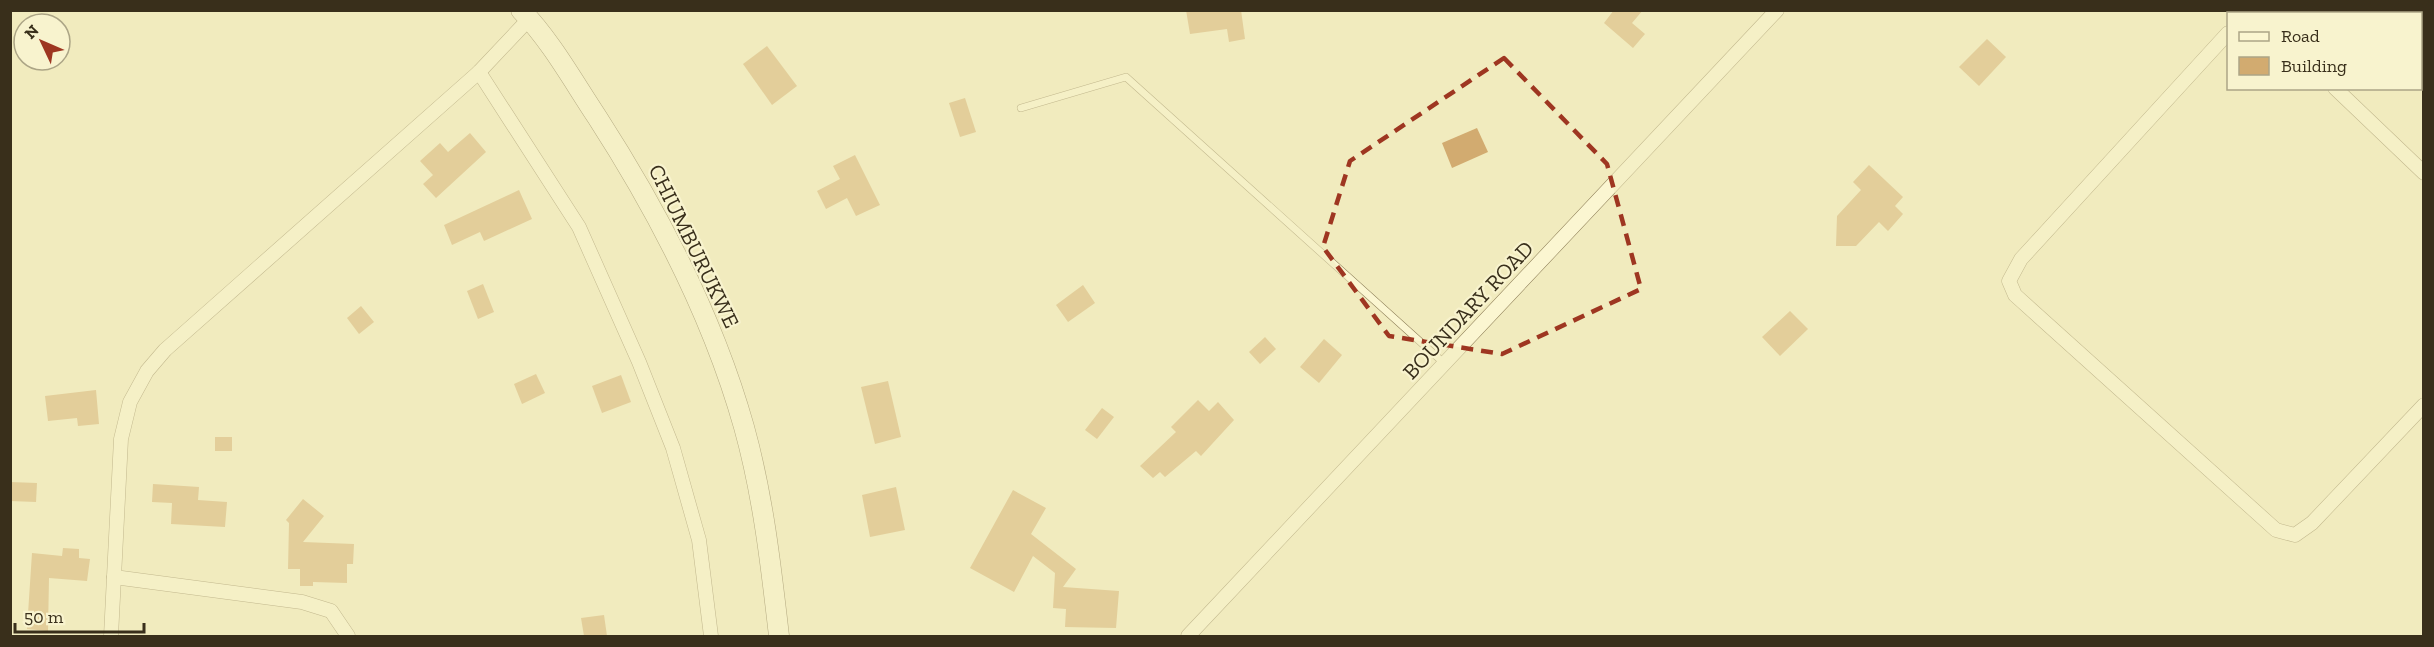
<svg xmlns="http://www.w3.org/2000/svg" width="2434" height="647" font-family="'Zilla Slab',serif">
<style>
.building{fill:#d2ab70}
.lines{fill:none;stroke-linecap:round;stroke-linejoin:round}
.lane-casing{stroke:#8b7b55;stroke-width:8}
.street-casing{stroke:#8b7b55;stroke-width:15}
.secondary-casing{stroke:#6c5c39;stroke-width:21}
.lane{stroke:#fbf6d1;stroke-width:7}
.street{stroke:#fbf6d1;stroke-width:14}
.secondary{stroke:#fbf6d1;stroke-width:20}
.marked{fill:none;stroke:#9e3621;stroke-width:4.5;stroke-dasharray:12 8;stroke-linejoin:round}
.labels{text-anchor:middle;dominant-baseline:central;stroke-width:4.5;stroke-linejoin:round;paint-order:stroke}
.street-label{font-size:22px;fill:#392f1b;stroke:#f8f3ce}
</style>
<rect width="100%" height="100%" fill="#f1ebbe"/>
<g class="building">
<path d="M 1186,10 L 1241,10 L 1245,39 L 1229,42 L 1227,29 L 1190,34 Z"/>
<path d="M 1614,10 L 1643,10 L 1632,23 L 1645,34 L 1633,48 L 1604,23 Z"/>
<path d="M 1987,39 L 2006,57 L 1979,86 L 1959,67 Z"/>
<path d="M 767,46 L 797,86 L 772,105 L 743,64 Z"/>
<path d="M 965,98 L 976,132 L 960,137 L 949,103 Z"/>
<path d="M 1477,128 L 1488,152 L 1452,168 L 1442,143 Z"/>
<path d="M 470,133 L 486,152 L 436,198 L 423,184 L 433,175 L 420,161 L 440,143 L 448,152 Z"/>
<path d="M 855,155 L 880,205 L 856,216 L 847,198 L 826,209 L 817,191 L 840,179 L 833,166 Z"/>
<path d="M 1869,165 L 1903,197 L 1895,206 L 1903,214 L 1888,231 L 1879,222 L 1856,246 L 1836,246 L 1837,216 L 1861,190 L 1853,182 Z"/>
<path d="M 519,190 L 532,219 L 484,241 L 480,232 L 452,245 L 444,225 Z"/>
<path d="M 483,284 L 494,312 L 478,319 L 467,291 Z"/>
<path d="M 1083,285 L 1095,303 L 1068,322 L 1056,305 Z"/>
<path d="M 361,306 L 374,322 L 359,334 L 347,318 Z"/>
<path d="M 1790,311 L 1808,329 L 1780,356 L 1762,337 Z"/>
<path d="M 1265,337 L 1276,349 L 1260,364 L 1249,352 Z"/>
<path d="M 1324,339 L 1342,355 L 1319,383 L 1300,367 Z"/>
<path d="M 536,374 L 545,393 L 522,404 L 514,384 Z"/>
<path d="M 621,375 L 631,402 L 602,413 L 592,386 Z"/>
<path d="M 888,381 L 901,437 L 875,444 L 861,387 Z"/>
<path d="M 96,390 L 99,424 L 78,426 L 77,418 L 48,421 L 45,396 Z"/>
<path d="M 1198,400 L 1209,411 L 1218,402 L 1234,420 L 1201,456 L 1196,451 L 1165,477 L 1160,472 L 1153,478 L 1140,466 L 1176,432 L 1171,427 Z"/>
<path d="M 1102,408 L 1114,417 L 1097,439 L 1085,430 Z"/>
<rect x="215" y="437" width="17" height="14"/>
<path d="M 10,482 L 37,483 L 36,502 L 10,501 Z"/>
<path d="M 153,484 L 199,487 L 198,500 L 227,502 L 225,527 L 171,524 L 172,503 L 152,502 Z"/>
<path d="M 896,487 L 905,530 L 870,537 L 862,495 Z"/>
<path d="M 1013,490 L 1046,508 L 1031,534 L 1076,569 L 1063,587 L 1119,591 L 1116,628 L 1065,627 L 1066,609 L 1053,608 L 1055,573 L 1033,556 L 1014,592 L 970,568 Z"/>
<path d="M 303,499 L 324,516 L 303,542 L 354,544 L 353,564 L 347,564 L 347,583 L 313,582 L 313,586 L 300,586 L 300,569 L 288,569 L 289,523 L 286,520 Z"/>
<path d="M 63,548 L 79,549 L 79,558 L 90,559 L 87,581 L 49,578 L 48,631 L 27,629 L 32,553 L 62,556 Z"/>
<path d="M 604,615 L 607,636 L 584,636 L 581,618 Z"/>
</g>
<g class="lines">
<defs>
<path id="lane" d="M 1021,108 L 1126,77 L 1445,364"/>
<g id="street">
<path d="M 2253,10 L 2256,14"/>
<path d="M 2228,33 L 2021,259 L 2009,281 L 2015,295 L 2276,530 L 2295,535 L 2312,523 L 2424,405"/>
<path d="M 479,72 L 579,227 L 639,362 L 673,448 L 699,540 L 711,636"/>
<path d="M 2335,88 L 2424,173"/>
<path d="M 114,577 L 302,602 L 331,611 L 348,636"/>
<path d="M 111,636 L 121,439 L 130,402 L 147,371 L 165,350 L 479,72 L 529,19"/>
<path d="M 1188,636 L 1777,10"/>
</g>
<path id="secondary" d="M 521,10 C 551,41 573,81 597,117 C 659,213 713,317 744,427 C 763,495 771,566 779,636"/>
</defs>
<use href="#lane" class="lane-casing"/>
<use href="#street" class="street-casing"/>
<use href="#secondary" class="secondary-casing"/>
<use href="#lane" class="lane"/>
<use href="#street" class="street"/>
<use href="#secondary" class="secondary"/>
</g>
<path d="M0 0H2434V647H0ZM 1504,58 L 1607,164 L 1641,289 L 1502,354 L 1389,336 L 1323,247 L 1350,161 Z" fill="#f1ebbe" fill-opacity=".55" fill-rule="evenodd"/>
<path class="marked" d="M 1504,58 L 1607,164 L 1641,289 L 1502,354 L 1389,336 L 1323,247 L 1350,161 Z"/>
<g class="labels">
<g class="street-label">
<text transform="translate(694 246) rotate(64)">CHIUMBURUKWE</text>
<text transform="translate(1468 310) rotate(-47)">BOUNDARY ROAD</text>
</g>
</g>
<rect width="2434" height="647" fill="none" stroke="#392f1b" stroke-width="24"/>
<rect x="2227" y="12" width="195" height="78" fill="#f8f3ce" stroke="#aca586" stroke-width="1.5"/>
<rect x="2239" y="32" width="30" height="9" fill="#fbf6d1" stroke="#aca586" stroke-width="1.5"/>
<text x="2281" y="42" font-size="18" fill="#392f1b">Road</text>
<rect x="2239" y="57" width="30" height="18" fill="#d2ab70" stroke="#aca586" stroke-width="1.5"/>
<text x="2281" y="72" font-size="18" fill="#392f1b">Building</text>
<g transform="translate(42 42) rotate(314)"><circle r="28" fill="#f8f3ce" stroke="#aca586" stroke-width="1.5"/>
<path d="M0-4.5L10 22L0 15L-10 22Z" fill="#9e3621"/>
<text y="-9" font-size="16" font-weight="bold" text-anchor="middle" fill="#392f1b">N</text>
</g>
<path d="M15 623v9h129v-9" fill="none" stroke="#392f1b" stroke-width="3"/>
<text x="24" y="623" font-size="18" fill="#392f1b" stroke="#f8f3ce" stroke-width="4.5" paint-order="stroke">50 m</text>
</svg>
